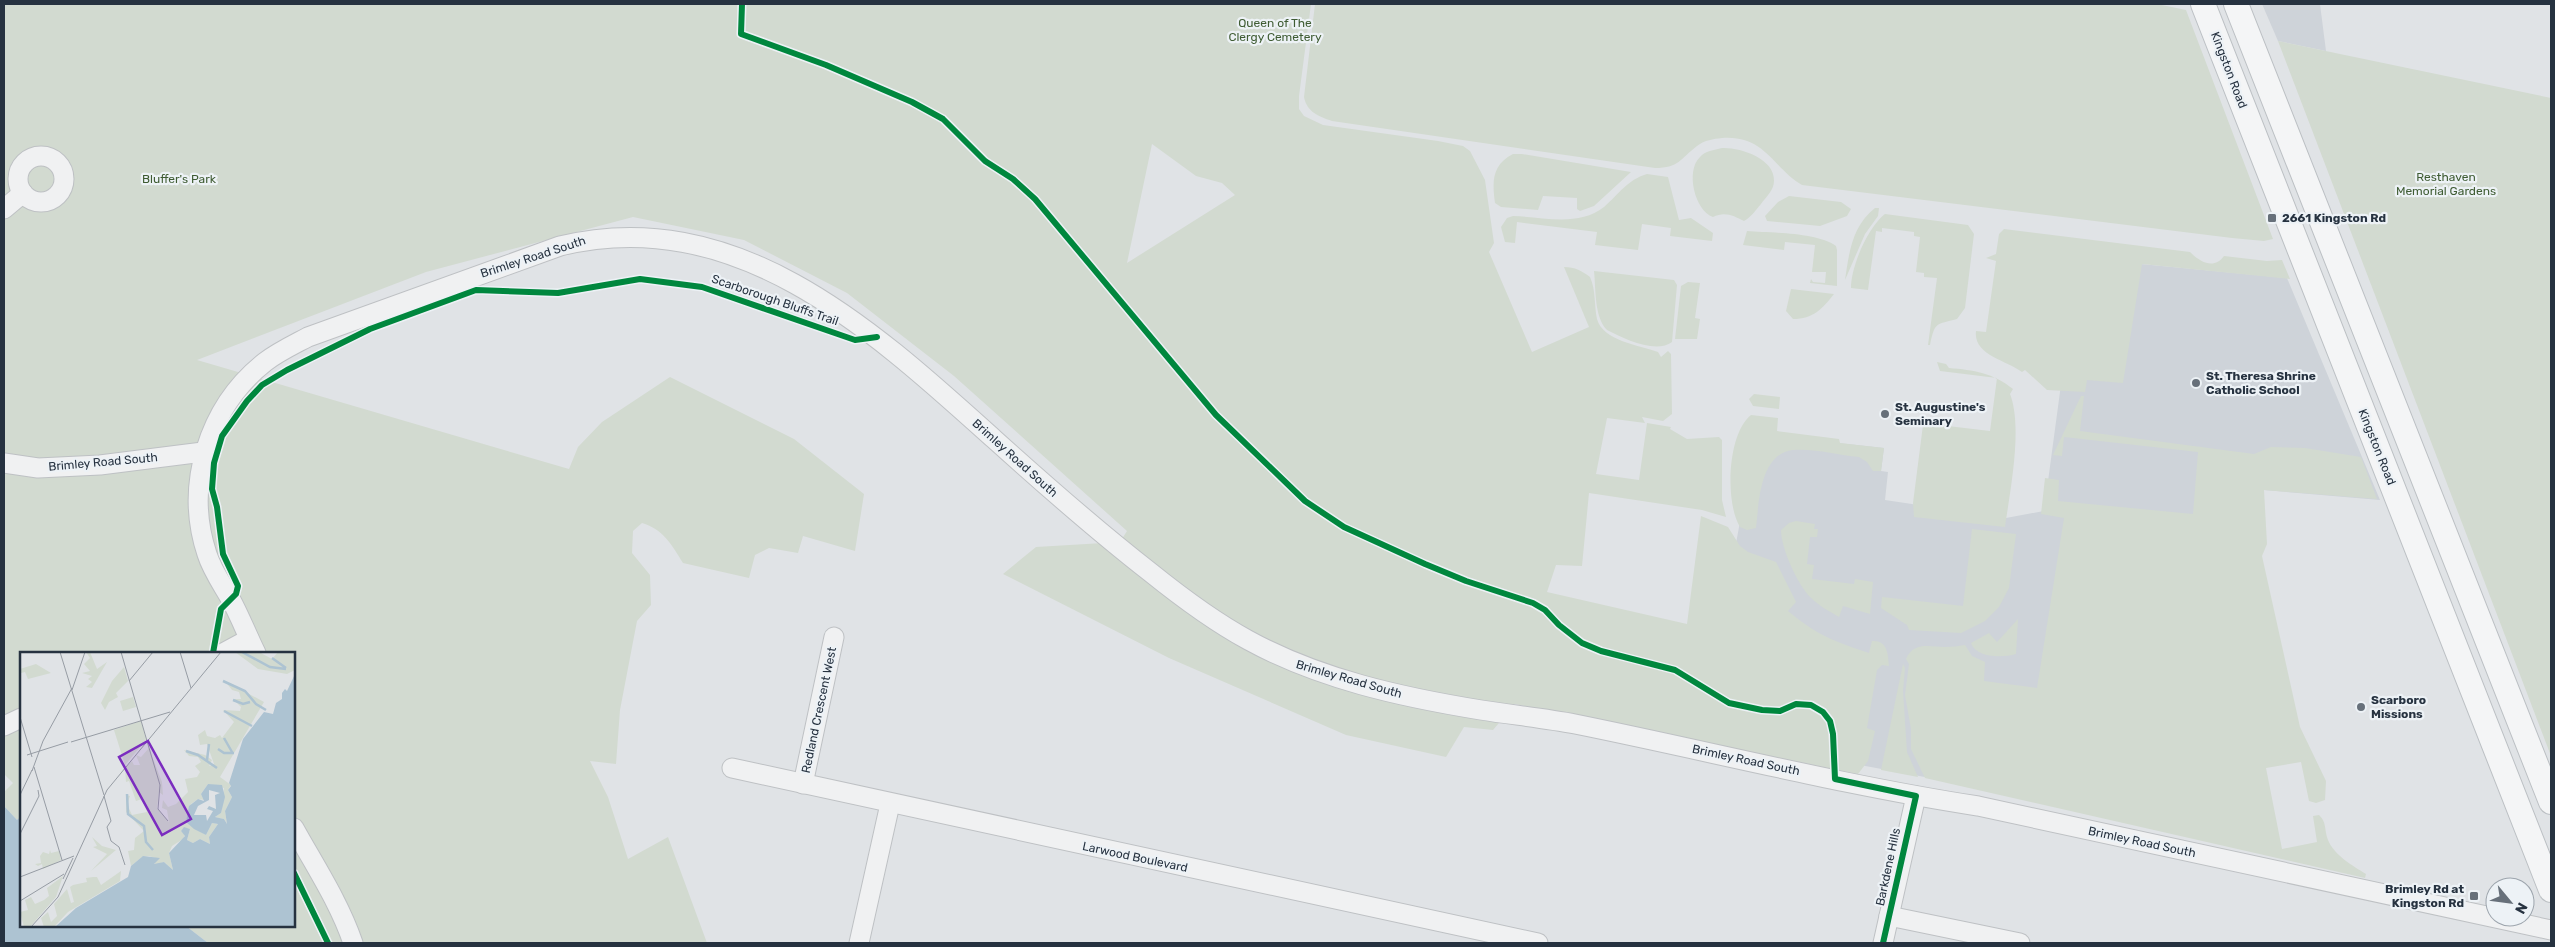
<svg xmlns="http://www.w3.org/2000/svg" width="2555" height="947" font-family="Rubik,sans-serif">
<style>
.built{fill:#ced3d9}
.green{fill:#d2dad0;fill-rule:evenodd}
.water{fill:#adc3d2}
.lines{fill:none;stroke-linecap:round;stroke-linejoin:round}
.minor-casing{stroke:#bec1c4;stroke-width:21}
.major-casing{stroke:#bcc0c4;stroke-width:26}
.minor{stroke:#f0f1f2;stroke-width:19}
.major{stroke:#f4f5f6;stroke-width:24}
.cycleway-casing{stroke:#edf2f6;stroke-width:9}
.cycleway{stroke:#00873e;stroke-width:6}
.poi-dot{fill:#67707a;stroke:#edf2f6;stroke-width:2}
.labels{text-anchor:middle;dominant-baseline:central;stroke-width:4.5;stroke-linejoin:round;paint-order:stroke}
.park-label{font-size:12px;fill:#3f5c33;stroke:#edf2f6}
.street-label{font-size:12px;fill:#263240;stroke:#edf2f6}
.poi-label{font-size:12px;font-weight:bold;fill:#263240;stroke:#edf2f6;text-anchor:start}
.inset-river{fill:none;stroke:#adc3d2;stroke-width:2.5}
.inset-road{fill:none;stroke:#969ca4;stroke-width:1}
.view{fill:#7b2cbf;fill-opacity:0.15;stroke:#7b2cbf;stroke-width:2.5}
.inset-edge{fill:none;stroke:#263240;stroke-width:2.5}
</style>
<rect width="100%" height="100%" fill="#e0e3e6"/>
<g class="built">
<path d="M 2262,4 L 2320,4 L 2326,51 L 2278,41 Z"/>
<path d="M 2078,258 L 2287,278 L 2380,500 L 2264,490 L 2205,829 L 1860,765 L 1868,664 L 1720,631 L 1756,434 L 1884,448 L 1881,471 L 1888,472 L 1885,500 L 2006,518 L 2044,511 Z"/>
</g>
<g class="green">
<path d="M 4,4 L 1311,4 L 1299,96 L 1299,109 L 1304,116 L 1323,125 L 1438,141 L 1463,146 L 1470,151 L 1485,180 L 1494,243 L 1489,252 L 1532,352 L 1589,327 L 1564,267 C 1575,267 1582,271 1590,277 C 1596,290 1594,305 1597,319 C 1603,341 1639,345 1658,352 L 1661,357 L 1668,351 L 1671,354 L 1672,414 L 1663,421 L 1642,417 L 1645,423 L 1607,418 L 1596,474 L 1639,480 L 1647,423 L 1671,427 L 1670,429 L 1687,439 L 1719,437 L 1722,440 L 1722,500 L 1726,517 L 1702,510 L 1589,493 L 1582,566 L 1556,565 L 1547,592 L 1687,624 L 1701,516 L 1728,527 L 1740,546 L 1748,552 L 1776,562 L 1796,602 L 1788,611 C 1817,635 1833,641 1869,653 L 1872,641 C 1887,640 1888,653 1889,666 L 1882,665 L 1877,670 L 1867,728 L 1875,731 L 1868,761 L 1858,774 L 1515,704 L 1493,730 L 1464,727 L 1446,757 L 1346,735 L 1169,658 L 1003,574 L 1036,547 L 1120,542 L 1127,531 L 954,376 L 847,293 L 744,240 L 633,217 L 426,272 L 197,360 L 569,469 L 578,447 L 602,422 L 670,377 L 794,439 L 864,494 L 855,551 L 803,536 L 798,553 L 769,548 L 755,555 L 749,578 L 683,563 C 672,545 663,529 642,523 L 633,531 L 632,553 L 650,575 L 651,605 L 637,621 L 620,710 L 616,764 L 590,761 L 608,797 L 628,859 L 668,837 L 707,943 L 208,943 L 186,926 L 294,926 L 294,653 L 21,653 L 21,816 L 17,820 L 4,806 L 4,792 L 13,783 L 4,774 ZM 1152,144 L 1196,176 L 1222,183 L 1235,195 L 1127,263 Z"/>
<path d="M 1315,4 L 2157,4 L 2186,10 L 2273,239 L 2264,241 L 2232,238 L 1802,185 C 1772,167 1765,135 1722,138 C 1713,139 1705,140 1697,146 C 1680,159 1679,168 1655,168 L 1332,121 C 1318,116 1307,112 1304,97 Z"/>
<path d="M 2278,41 L 2551,98 L 2551,756 Z"/>
<path d="M 1722,148 C 1739,147 1775,158 1774,181 C 1774,190 1766,197 1761,204 C 1755,211 1751,217 1744,221 C 1734,216 1725,211 1713,217 C 1695,211 1685,171 1700,157 C 1705,151 1714,150 1722,148 Z"/>
<path d="M 1513,154 L 1522,154 L 1631,172 L 1594,206 L 1580,211 L 1577,209 L 1577,198 L 1543,196 L 1538,210 L 1501,207 L 1495,203 C 1492,181 1492,165 1513,154 Z"/>
<path d="M 1647,174 L 1668,177 L 1679,220 L 1691,218 L 1713,233 L 1712,241 L 1670,236 L 1671,228 L 1642,224 L 1638,250 L 1595,245 L 1597,232 L 1517,222 L 1515,243 L 1505,242 L 1501,227 L 1507,218 L 1513,216 C 1543,217 1579,227 1604,207 C 1619,194 1627,180 1647,174 Z"/>
<path d="M 1789,196 L 1841,202 L 1851,209 L 1847,216 L 1820,226 L 1767,221 L 1765,216 L 1778,202 Z"/>
<path d="M 1875,208 L 1879,208 L 1878,216 L 1865,234 L 1845,280 C 1849,253 1852,226 1875,208 Z"/>
<path d="M 1885,214 L 1968,225 L 1974,234 L 1965,308 L 1957,319 C 1936,325 1935,321 1930,345 L 1928,345 L 1937,278 L 1924,277 L 1924,273 L 1916,272 L 1920,237 L 1914,236 L 1914,232 L 1882,228 L 1882,232 L 1876,231 L 1868,290 L 1851,288 C 1851,266 1868,227 1885,214 Z"/>
<path d="M 2004,229 L 2190,252 C 2200,262 2214,270 2224,256 L 2267,261 L 2282,260 L 2290,279 L 2142,264 L 2123,383 L 2087,380 L 2085,392 L 2047,390 L 2025,370 L 2022,372 C 2006,360 1973,355 1976,331 L 1986,332 L 1996,261 L 1986,258 L 1996,254 L 1999,234 Z"/>
<path d="M 1747,231 C 1771,233 1817,232 1836,246 L 1837,250 L 1837,286 L 1810,283 L 1811,279 L 1813,282 L 1825,283 L 1826,272 L 1812,272 L 1815,245 L 1785,242 L 1784,250 L 1743,245 Z"/>
<path d="M 1594,271 L 1674,280 L 1677,285 L 1672,342 C 1656,354 1624,339 1607,330 C 1594,317 1596,289 1594,271 Z"/>
<path d="M 1688,282 L 1700,283 L 1695,318 L 1700,319 L 1697,339 L 1675,339 L 1681,286 Z"/>
<path d="M 1791,289 L 1834,294 C 1822,309 1813,319 1793,319 L 1786,311 Z"/>
<path d="M 1937,362 L 1946,364 L 1949,368 C 1974,370 1993,373 2013,389 L 2010,394 C 2023,427 2010,491 2005,527 L 1914,517 L 1913,503 L 1924,417 L 1932,418 L 1931,424 L 1990,431 L 1997,378 L 1940,371 Z"/>
<path d="M 1754,394 L 1780,397 L 1779,409 L 1753,406 L 1749,399 Z"/>
<path d="M 2081,396 L 2084,396 L 2080,431 L 2254,454 L 2271,447 L 2305,448 L 2361,457 L 2377,499 L 2264,490 L 2267,544 L 2262,556 L 2300,727 L 2326,781 L 2325,800 L 2316,803 L 2309,801 L 2301,762 L 2266,768 L 2282,849 L 2317,842 L 2313,816 L 2319,815 C 2327,822 2324,830 2328,840 C 2334,855 2353,866 2366,874 L 2365,878 L 1925,778 L 1911,749 L 1911,729 L 1905,695 L 1909,664 L 1906,659 C 1914,641 1930,647 1945,647 C 1952,647 1959,646 1965,645 L 1972,656 L 1985,662 L 1984,681 L 2037,688 L 2064,518 L 2041,514 L 2045,478 L 2059,480 L 2058,501 L 2193,514 L 2198,452 L 2064,437 L 2062,456 L 2053,455 Z"/>
<path d="M 1751,415 L 1778,418 L 1777,431 L 1839,439 L 1840,443 L 1884,448 L 1881,471 L 1873,471 L 1867,462 L 1859,457 C 1838,455 1813,448 1793,450 C 1759,454 1759,504 1756,528 L 1747,530 L 1740,527 C 1725,503 1727,434 1751,415 Z"/>
<path d="M 1796,521 L 1815,524 L 1814,529 L 1818,529 L 1817,537 L 1810,537 L 1807,564 L 1814,565 L 1812,579 L 1854,584 L 1855,579 L 1873,582 L 1870,614 L 1843,606 L 1839,617 C 1829,611 1819,606 1810,597 C 1797,583 1781,548 1781,530 L 1789,523 Z"/>
<path d="M 1972,529 L 2016,534 L 2009,588 L 1999,607 L 1985,621 L 1961,633 L 1909,630 L 1907,625 L 1881,608 L 1882,597 L 1963,606 Z"/>
<path d="M 2018,619 L 2016,654 C 2002,658 1976,658 1971,643 L 1989,633 L 1997,642 Z"/>
<path d="M 1903,664 L 1905,668 L 1903,691 L 1907,752 L 1918,777 L 1881,770 Z"/>
</g>
<path class="water" d="M 4,806 L 17,820 L 21,816 L 21,926 L 186,926 L 208,943 L 4,943 Z"/>
<g class="lines">
<defs>
<g id="minor">
<circle cx="41" cy="179" r="23"/>
<path d="M 4,209 L 23,193"/>
<path d="M 4,463 L 38,468 L 100,465 L 203,452"/>
<path d="M 223,653 L 249,639"/>
<path d="M 256,653 C 247,635 240,616 230,598 C 222,584 212,570 207,554 C 184,485 208,407 265,362 C 278,352 293,345 308,337 L 560,246 C 736,203 873,330 994,439 C 1045,485 1096,530 1150,572 C 1181,597 1213,621 1248,640 C 1319,679 1401,697 1481,710 C 1512,715 1544,718 1575,724 C 1709,751 1842,785 1978,806 L 2551,930"/>
<path d="M 4,726 L 21,718"/>
<path d="M 732,768 L 1538,943"/>
<path d="M 803,784 L 834,637"/>
<path d="M 294,828 C 315,866 339,902 353,943"/>
<path d="M 1889,916 L 2020,943"/>
<path d="M 859,943 L 890,804"/>
<path d="M 1883,943 L 1916,796"/>
</g>
<g id="major">
<path d="M 2203,4 L 2551,890"/>
<path d="M 2236,4 L 2551,802"/>
</g>
</defs>
<use href="#minor" class="minor-casing"/>
<use href="#major" class="major-casing"/>
<use href="#minor" class="minor"/>
<use href="#major" class="major"/>
<defs>
<g id="cycleway">
<path d="M 742,4 L 741,34 L 826,65 L 912,102 L 943,119 L 985,161 L 1013,179 L 1035,199 L 1216,415 L 1305,501 L 1344,527 L 1425,564 L 1466,581 L 1533,603 L 1545,610 L 1559,625 L 1582,643 L 1601,651 L 1675,670 L 1729,703 L 1762,710 L 1780,711 L 1796,704 L 1811,705 L 1823,712 L 1830,721 L 1833,734 L 1835,779 L 1916,796 L 1883,943"/>
<path d="M 213,653 L 221,609 L 236,594 L 238,586 L 223,554 L 217,507 L 212,489 L 214,463 L 222,436 L 247,401 L 262,385 L 287,370 L 370,329 L 476,290 L 558,293 L 640,279 L 702,287 L 855,340 L 877,337"/>
<path d="M 294,873 L 328,943"/>
</g>
</defs>
<use href="#cycleway" class="cycleway-casing"/>
<use href="#cycleway" class="cycleway"/>
</g>
<g class="poi-dot">
<rect x="2267" y="213" width="10" height="10" rx="2.5"/>
<circle cx="2196" cy="383" r="5"/>
<circle cx="1885" cy="414" r="5"/>
<circle cx="2361" cy="707" r="5"/>
<rect x="2469" y="891" width="10" height="10" rx="2.5"/>
</g>
<g class="labels">
<g class="park-label">
<text x="1275" y="23">Queen of The<tspan x="1275" dy="14">Clergy Cemetery</tspan></text>
<text x="2446" y="177">Resthaven<tspan x="2446" dy="14">Memorial Gardens</tspan></text>
<text x="179" y="179">Bluffer's Park</text>
</g>
<g class="street-label">
<text transform="translate(2229 70) rotate(69)">Kingston Road</text>
<text transform="translate(533 257) rotate(-18)">Brimley Road South</text>
<text transform="translate(775 300) rotate(19)">Scarborough Bluffs Trail</text>
<text transform="translate(2377 447) rotate(68)">Kingston Road</text>
<text transform="translate(1015 458) rotate(42)">Brimley Road South</text>
<text transform="translate(103 462) rotate(-5)">Brimley Road South</text>
<text transform="translate(1349 679) rotate(16)">Brimley Road South</text>
<text transform="translate(819 710) rotate(-78)">Redland Crescent West</text>
<text transform="translate(1746 760) rotate(12)">Brimley Road South</text>
<text transform="translate(2142 842) rotate(12)">Brimley Road South</text>
<text transform="translate(1135 857) rotate(12)">Larwood Boulevard</text>
<text transform="translate(1888 867) rotate(-78)">Barkdene Hills</text>
</g>
<g class="poi-label">
<text x="2282" y="218">2661 Kingston Rd</text>
<text x="2206" y="376">St. Theresa Shrine<tspan x="2206" dy="14">Catholic School</tspan></text>
<text x="1895" y="407">St. Augustine's<tspan x="1895" dy="14">Seminary</tspan></text>
<text x="2371" y="700">Scarboro<tspan x="2371" dy="14">Missions</tspan></text>
<text x="2464" y="889" text-anchor="end">Brimley Rd at<tspan x="2464" dy="14">Kingston Rd</tspan></text>
</g>
</g>
<g transform="translate(20 652)">
<rect width="275" height="275" fill="#e0e3e6"/>
<path d="M 66,0 L 70,0 L 77,17 L 87,10 L 72,36 L 66,35 L 72,30 L 68,27 L 72,24 L 62,21 L 70,19 L 64,12 L 70,6 ZM 215,0 L 239,0 L 252,7 L 258,0 L 275,0 L 275,18 L 267,22 L 238,17 ZM 16,12 L 31,21 L 8,27 L 5,20 L 1,21 L 0,17 ZM 104,15 L 108,29 L 96,41 L 98,45 L 89,50 L 85,58 L 81,51 L 92,29 ZM 205,29 L 244,50 L 200,125 L 211,133 L 208,138 L 212,145 L 205,159 L 207,172 L 204,167 L 195,165 L 201,161 L 204,136 L 188,132 L 181,142 L 184,148 L 178,147 L 171,152 L 166,170 L 186,183 L 192,171 L 198,172 L 189,185 L 190,192 L 180,187 L 173,191 L 167,188 L 170,177 L 164,176 L 161,179 L 165,183 L 163,187 L 152,194 L 149,201 L 153,218 L 144,210 L 135,213 L 134,209 L 138,207 L 129,204 L 122,205 L 111,214 L 108,199 L 114,198 L 115,186 L 124,179 L 106,160 L 106,143 L 110,144 L 107,152 L 112,163 L 127,160 L 122,147 L 116,149 L 109,129 L 106,130 L 105,116 L 112,109 L 114,113 L 120,113 L 116,103 L 121,105 L 129,96 L 142,130 L 143,143 L 139,140 L 137,156 L 149,170 L 147,158 L 142,156 L 143,148 L 148,155 L 156,152 L 168,140 L 165,127 L 177,125 L 180,120 L 175,114 L 181,110 L 178,105 L 169,104 L 164,98 L 185,103 L 192,108 L 189,114 L 194,112 L 187,92 L 180,93 L 178,83 L 185,78 L 187,84 L 195,86 L 200,83 L 202,86 L 214,70 L 203,58 L 220,59 L 221,55 L 213,47 L 221,47 L 219,40 L 212,38 ZM 113,45 L 116,55 L 103,59 L 100,49 ZM 121,69 L 126,88 L 105,113 L 94,78 ZM 72,185 L 82,194 L 96,198 L 71,219 L 87,202 L 73,195 L 77,194 ZM 30,198 L 31,201 L 39,199 L 41,208 L 23,217 L 22,212 L 18,214 L 15,212 L 21,211 L 20,204 L 23,200 L 29,202 ZM 101,219 L 100,229 L 48,260 L 34,275 L 24,275 L 21,266 L 28,260 L 31,270 L 37,264 L 34,252 L 47,237 L 51,251 L 54,250 L 50,235 L 53,233 L 67,230 L 66,226 L 73,225 L 77,225 L 81,233 ZM 43,224 L 36,245 L 10,275 L 4,275 L 0,260 L 8,258 L 5,248 L 11,245 L 15,252 L 24,248 L 29,244 L 27,236 Z" fill="#d2dad0"/>
<path d="M 275,22 L 275,275 L 35,275 L 56,256 L 108,225 L 111,214 L 123,204 L 140,206 L 134,212 L 144,210 L 153,218 L 149,201 L 165,184 L 161,179 L 164,175 L 170,177 L 167,188 L 173,191 L 180,187 L 190,192 L 189,185 L 198,172 L 192,171 L 186,183 L 174,177 L 166,170 L 169,154 L 178,147 L 184,149 L 181,142 L 188,132 L 202,133 L 205,145 L 201,161 L 195,165 L 204,167 L 207,172 L 205,159 L 212,145 L 208,138 L 211,134 L 209,131 L 223,87 L 244,60 L 253,62 L 256,51 L 262,47 L 262,41 L 265,37 L 267,39 ZM 189,138 L 200,141 L 195,143 L 196,157 L 189,154 L 187,157 L 193,159 L 187,169 L 186,163 L 174,163 L 178,154 L 189,148 Z" fill="#adc3d2" fill-rule="evenodd"/>
<path class="inset-river" d="M 222,0 L 250,15 L 266,17M 252,6 L 266,16M 203,29 L 225,39 L 236,52 L 246,58M 213,48 L 223,52 L 230,50M 204,59 L 232,74M 204,86 L 212,100M 198,97 L 204,101 L 214,101M 166,99 L 178,103 L 197,116M 187,108 L 189,92M 107,142 L 108,162 L 124,174 L 126,190 L 133,198"/>
<path class="inset-road" d="M 40,0 L 84,143M 101,0 L 127,89M 160,0 L 171,36M 109,29 L 133,0M 52,38 L 65,0M 0,65 L 12,105M 127,89 L 140,133 L 138,157 L 148,169M 51,90 L 150,60M 7,103 L 48,90M 14,115 L 42,208M 12,119 L 23,89 L 52,36M 0,143 L 12,118M 84,144 L 91,169 L 87,175 L 91,189 L 99,195 L 105,213M 0,182 L 19,144 L 18,138M 0,225 L 54,204M 43,227 L 53,206M 0,249 L 44,222M 11,275 L 38,245 L 87,138 L 201,0"/>
<path class="view" d="M 128,89 L 171,167 L 142,183 L 99,105 Z"/>
<rect width="275" height="275" class="inset-edge"/>
</g>
<rect width="2555" height="947" fill="none" stroke="#263240" stroke-width="10"/>
<g transform="translate(2510 902) rotate(119)"><circle r="24" fill="#edf2f6" stroke="#9da5ad"/>
<path d="M0-4L9 19L0 12L-9 19Z" fill="#67707a"/>
<text y="-8" font-size="14" font-weight="bold" text-anchor="middle" fill="#263240">N</text>
</g>
</svg>
